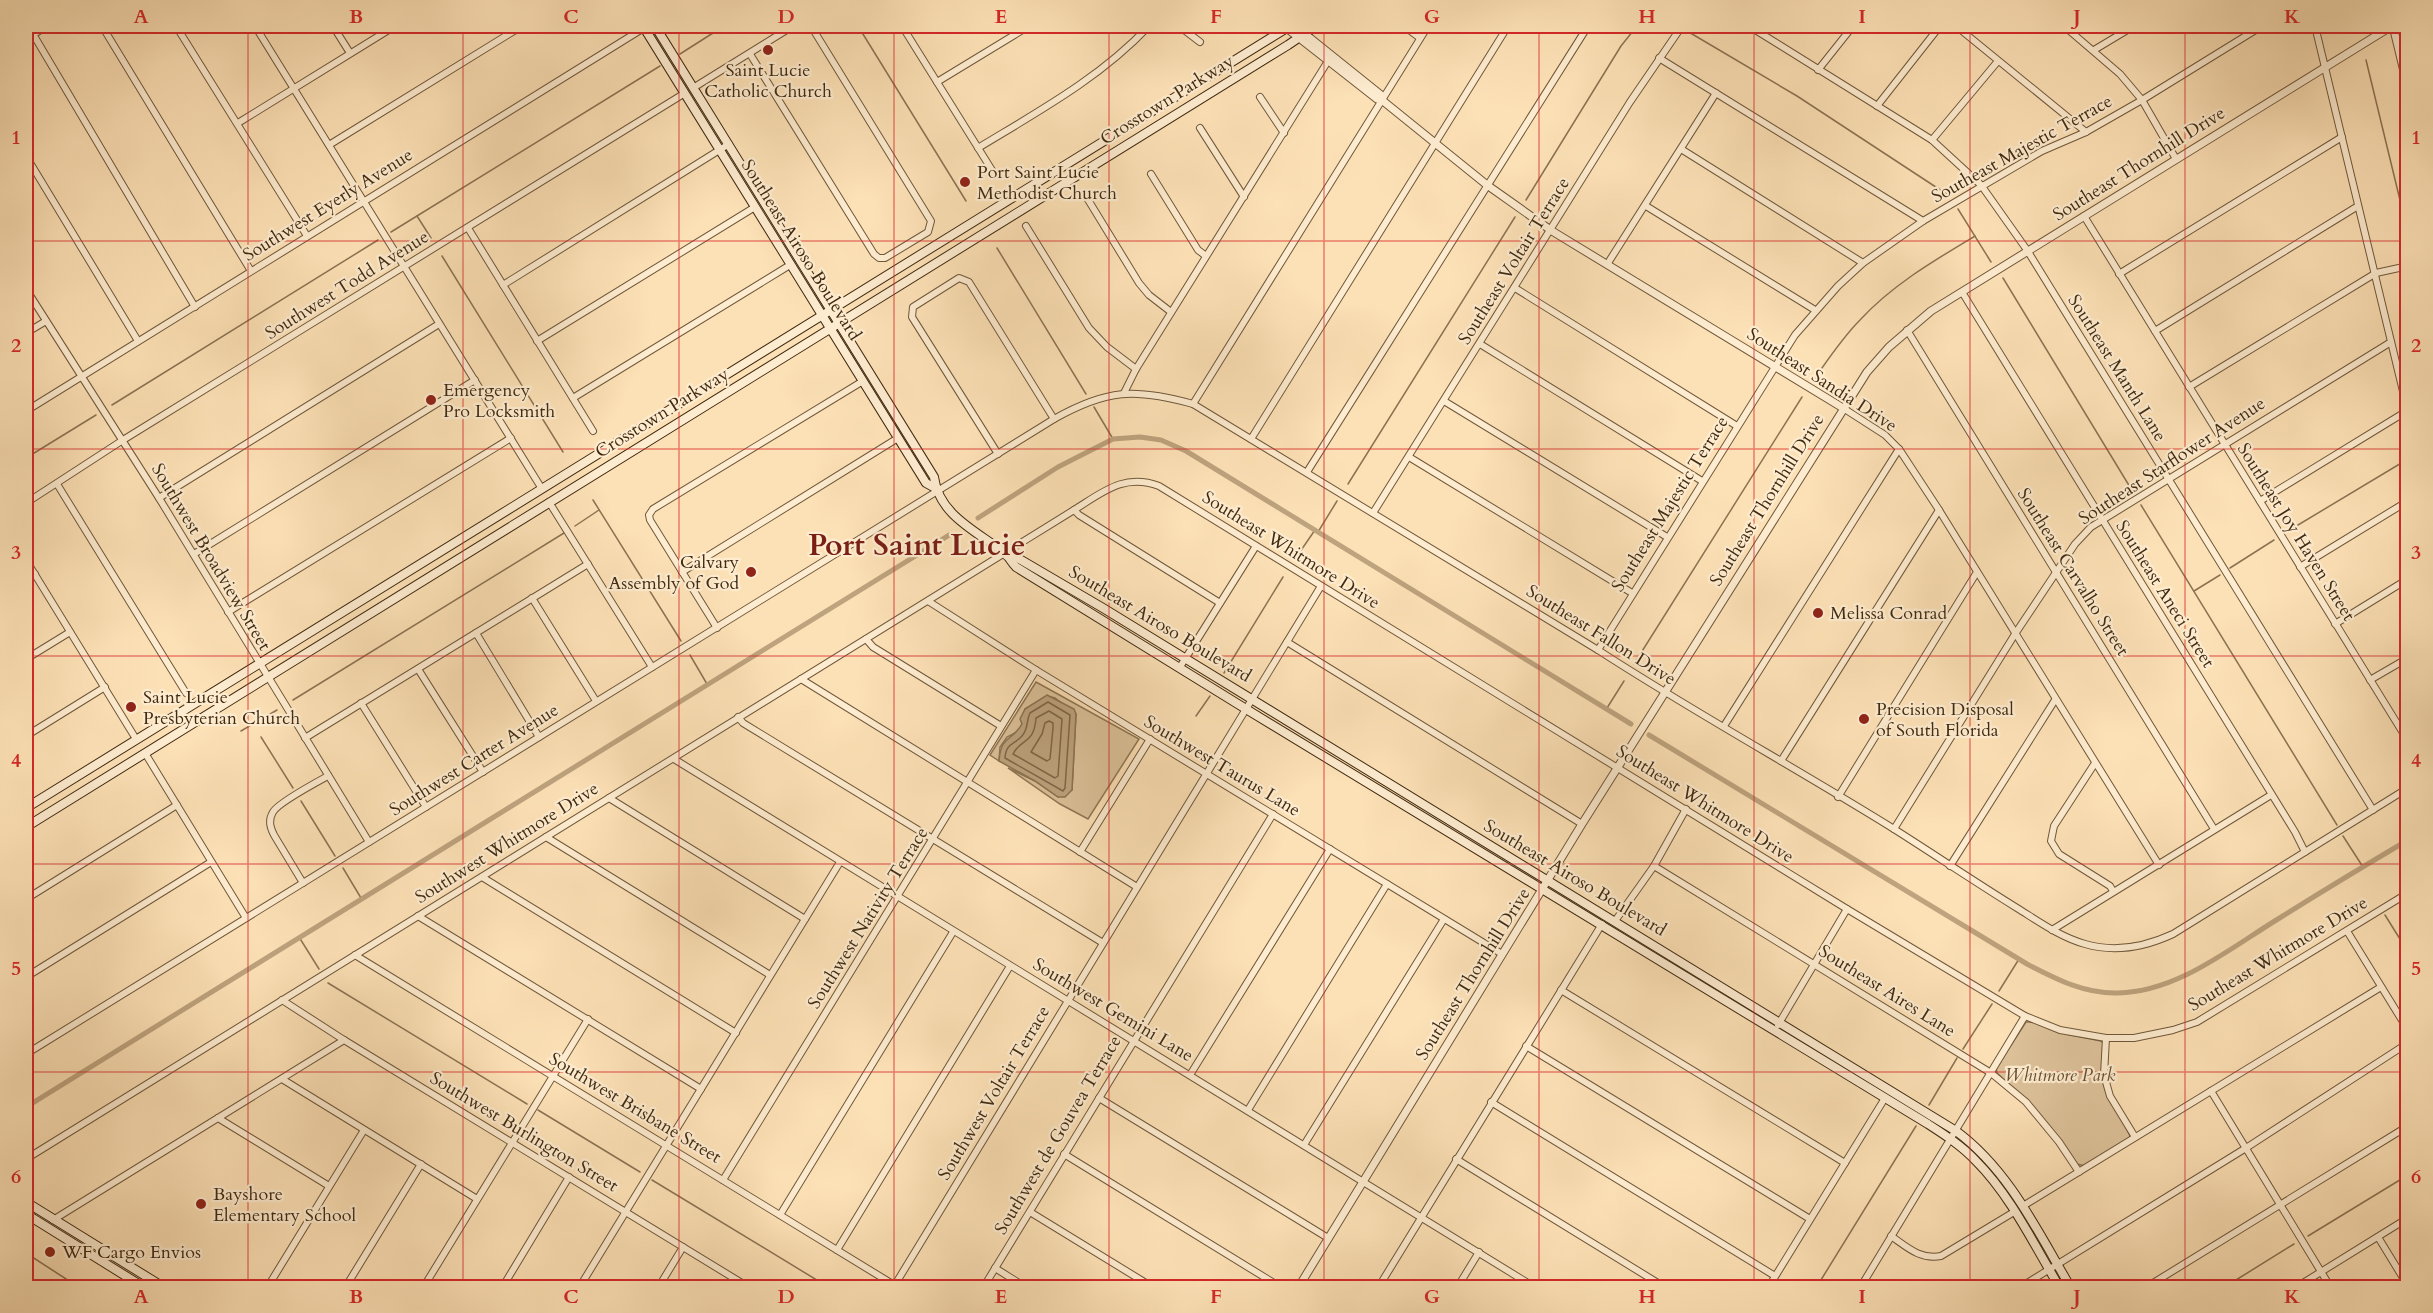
<svg xmlns="http://www.w3.org/2000/svg" width="2433" height="1313" font-family="Cardo,serif">
<style>
.green{fill:#ddc29a;stroke:#8e7655;stroke-width:1.5}
.water{fill:#bda37e;stroke:#8b7352;stroke-width:1.5}
.lines{fill:none;stroke-linecap:round;stroke-linejoin:round}
.shore{stroke:#7e6647;stroke-width:1.5}
.stream{stroke:#8b7352;stroke-width:1.5}
.canal{stroke:#bda37e;stroke-width:5}
.minor-casing{stroke:#6f583a;stroke-width:8}
.tertiary-casing{stroke:#6f583a;stroke-width:9}
.secondary-casing{stroke:#402a10;stroke-width:10}
.minor{stroke:#feecd0;stroke-width:6}
.tertiary{stroke:#feecd0;stroke-width:7}
.secondary{stroke:#feecd0;stroke-width:8}
.grid{fill:none;stroke:#d62828;stroke-width:1.5;stroke-opacity:0.55}
.poi-dot{fill:#8f2418;stroke:#feecd0;stroke-width:2}
.labels{text-anchor:middle;dominant-baseline:central;stroke-width:4.5;stroke-linejoin:round;paint-order:stroke}
.poi-label{font-size:18px;fill:#402a10;stroke:#feecd0;text-anchor:start}
.street-label{font-size:18px;fill:#402a10;stroke:#feecd0}
.park-label{font-size:18px;font-style:italic;fill:#675032;stroke:#feecd0}
.town-label{font-size:30px;font-weight:bold;fill:#7a1f14;stroke:#feecd0}
.neatline{fill:none;stroke:#d62828;stroke-width:2}
.grid-label{font-size:20px;text-anchor:middle;font-weight:bold;fill:#d62828}
</style>
<rect width="100%" height="100%" fill="#fde1b6"/>
<filter id="stains"><feTurbulence type="fractalNoise" baseFrequency=".00333" numOctaves="4"/><feColorMatrix values="0 0 0 0 .2 0 0 0 0 .09 0 0 0 0 .02 0 0 0 .5 -.17"/></filter>
<radialGradient id="worn" r=".72"><stop offset=".6" stop-color="#630" stop-opacity="0"/><stop offset="1" stop-color="#630" stop-opacity=".3"/></radialGradient>
<g class="green">
<path d="M 1036,682 L 1139,739 L 1088,819 L 1060,804 L 1008,768 L 1035,781 L 1058,797 L 1072,790 L 1076,714 L 1055,698 L 1047,696 L 1025,709 L 1023,723 L 1017,732 L 1007,737 L 1000,747 L 999,761 L 990,755 Z"/>
<path d="M 2026,1022 L 2035,1022 L 2066,1034 L 2101,1041 L 2103,1043 L 2102,1078 L 2130,1136 L 2128,1140 L 2085,1166 L 2077,1164 L 2037,1111 L 1997,1073 L 1996,1068 Z"/>
</g>
<path class="water" d="M 1047,695 L 1074,709 L 1076,714 L 1072,790 L 1065,797 L 1058,797 L 1035,781 L 999,761 C 1001,734 1012,742 1022,724 L 1020,719 L 1025,709 Z"/>
<g class="lines">
<g class="shore">
<path d="M 1048,702 L 1070,715 L 1065,788 L 1063,791 L 1005,758 C 1006,743 1014,745 1022,736 C 1029,728 1026,721 1030,713 Z"/>
<path d="M 1049,711 L 1062,719 L 1058,776 L 1055,778 L 1013,754 C 1021,738 1034,745 1036,718 Z"/>
<path d="M 1049,721 L 1053,723 L 1053,728 L 1050,759 L 1047,761 L 1031,752 L 1042,734 L 1045,723 Z"/>
</g>
<g class="stream">
<path d="M 858,26 L 966,201"/>
<path d="M 2358,26 L 2359,33"/>
<path d="M 1687,31 L 1797,96 L 1948,195"/>
<path d="M 680,54 L 724,26"/>
<path d="M 2366,60 L 2408,233"/>
<path d="M 1526,200 L 1621,46 L 1637,26"/>
<path d="M 1958,209 L 1991,262"/>
<path d="M 417,216 L 431,238"/>
<path d="M 391,232 L 660,66"/>
<path d="M 997,248 L 1086,394"/>
<path d="M 442,256 L 563,452"/>
<path d="M 2003,278 L 2133,492"/>
<path d="M 1815,378 C 1829,358 1843,337 1860,320 C 1892,285 1935,260 1975,236"/>
<path d="M 112,405 L 378,240"/>
<path d="M 1094,407 L 1113,439"/>
<path d="M 26,458 L 96,415"/>
<path d="M 1348,484 L 1515,217"/>
<path d="M 593,500 L 681,641"/>
<path d="M 2141,505 L 2337,825"/>
<path d="M 575,526 L 599,510"/>
<path d="M 2288,531 L 2408,459"/>
<path d="M 1318,532 L 1337,501"/>
<path d="M 1295,559 L 1315,530"/>
<path d="M 2230,568 L 2274,540"/>
<path d="M 2194,591 L 2220,575"/>
<path d="M 690,655 L 707,684"/>
<path d="M 1634,664 L 1802,397"/>
<path d="M 1224,673 L 1283,577"/>
<path d="M 293,700 L 564,533"/>
<path d="M 1607,708 L 1624,681"/>
<path d="M 1196,716 L 1210,696"/>
<path d="M 241,731 L 277,710"/>
<path d="M 261,737 L 293,788"/>
<path d="M 301,801 L 335,856"/>
<path d="M 2343,836 L 2363,867"/>
<path d="M 343,868 L 361,898"/>
<path d="M 2385,915 L 2408,952"/>
<path d="M 299,937 L 319,969"/>
<path d="M 328,983 L 527,1104"/>
<path d="M 1999,991 L 2019,959"/>
<path d="M 1963,1049 L 1992,1004"/>
<path d="M 1929,1105 L 1957,1058"/>
<path d="M 538,1110 L 640,1172"/>
<path d="M 652,1180 L 830,1288"/>
<path d="M 2308,1236 L 2408,1175"/>
<path d="M 26,1253 L 80,1288"/>
<path d="M 1816,1288 L 1916,1126"/>
<path d="M 2223,1288 L 2294,1244"/>
</g>
<g class="canal">
<path d="M 978,518 L 1058,467 L 1113,439 L 1140,437 L 1161,440 L 1186,451 L 1631,724"/>
<path d="M 1649,735 L 2027,964 C 2056,979 2084,994 2118,993 C 2177,992 2229,949 2278,919 C 2321,892 2364,866 2408,840"/>
<path d="M 26,1107 L 949,535"/>
</g>
<defs>
<g id="minor">
<path d="M 102,26 L 251,271"/>
<path d="M 176,26 L 307,236"/>
<path d="M 255,26 L 542,489"/>
<path d="M 333,26 L 350,53"/>
<path d="M 902,26 L 995,175"/>
<path d="M 1179,26 L 1200,42"/>
<path d="M 1404,26 L 1420,38"/>
<path d="M 1749,26 L 1932,140 L 1981,185 L 2027,250 L 2373,810"/>
<path d="M 1956,26 L 2086,132"/>
<path d="M 2064,26 L 2120,74 L 2142,100 L 2176,159"/>
<path d="M 2315,26 L 2408,412"/>
<path d="M 1762,33 L 1768,26"/>
<path d="M 33,34 L 195,307"/>
<path d="M 26,39 L 47,26"/>
<path d="M 2094,50 L 2134,26"/>
<path d="M 750,54 L 874,254 L 879,258 L 885,258 L 928,232 L 931,221 L 811,26"/>
<path d="M 1659,58 L 1923,221"/>
<path d="M 1818,70 L 1853,26"/>
<path d="M 937,82 L 1029,26"/>
<path d="M 693,88 L 793,26"/>
<path d="M 1260,97 L 1284,133"/>
<path d="M 1877,106 L 1940,26"/>
<path d="M 238,123 L 395,26"/>
<path d="M 1200,128 L 1244,197"/>
<path d="M 1932,140 L 1998,61"/>
<path d="M 329,145 L 522,26"/>
<path d="M 978,148 C 1039,111 1100,78 1149,26"/>
<path d="M 1681,149 L 1863,263"/>
<path d="M 26,156 L 138,341"/>
<path d="M 1151,174 L 1198,250 L 1206,256"/>
<path d="M 1087,198 L 1139,283 L 1149,295 L 1171,312"/>
<path d="M 1646,206 L 1815,310"/>
<path d="M 2084,216 L 2408,741"/>
<path d="M 1026,226 L 1089,328 L 1107,347 L 1136,369"/>
<path d="M 468,228 L 593,431"/>
<path d="M 1608,263 L 1716,93"/>
<path d="M 2119,274 L 2342,137"/>
<path d="M 503,285 L 729,144"/>
<path d="M 1515,288 L 1737,426"/>
<path d="M 26,289 L 159,498 L 369,842"/>
<path d="M 1962,292 L 2295,832 L 2305,852"/>
<path d="M 1907,330 L 2214,829"/>
<path d="M 2155,331 L 2358,206"/>
<path d="M 26,333 L 46,321"/>
<path d="M 537,341 L 755,207"/>
<path d="M 1480,344 L 1702,481"/>
<path d="M 2189,387 L 2376,273 L 2408,266"/>
<path d="M 1124,393 L 1136,369 L 1328,61"/>
<path d="M 573,398 L 790,265"/>
<path d="M 1444,401 L 1667,537"/>
<path d="M 1193,404 L 1428,26"/>
<path d="M 1843,408 L 1885,435 L 1899,449 L 1939,510 L 2159,865"/>
<path d="M 26,411 L 647,26"/>
<path d="M 1251,439 L 1508,26"/>
<path d="M 998,454 L 912,317 L 913,307 L 959,278 L 969,282 L 1054,419"/>
<path d="M 1409,457 L 1632,593"/>
<path d="M 1307,472 L 1588,26"/>
<path d="M 57,484 L 186,693"/>
<path d="M 159,498 L 439,324"/>
<path d="M 2260,501 L 2407,411"/>
<path d="M 549,502 L 652,667"/>
<path d="M 26,503 L 123,440 L 685,93"/>
<path d="M 1074,510 L 1079,515 L 1220,603"/>
<path d="M 1373,513 L 1630,102 L 1682,26"/>
<path d="M 194,554 L 475,380"/>
<path d="M 26,560 L 136,739"/>
<path d="M 2300,567 L 2408,501"/>
<path d="M 682,572 L 898,438"/>
<path d="M 26,580 L 35,574"/>
<path d="M 532,598 L 596,701"/>
<path d="M 928,601 L 1036,670 L 1502,954"/>
<path d="M 228,612 L 511,438"/>
<path d="M 2335,624 L 2408,579"/>
<path d="M 717,628 L 650,520 L 649,515 L 653,509 L 863,381"/>
<path d="M 476,633 L 539,737"/>
<path d="M 866,639 L 873,647 L 1001,726"/>
<path d="M 1287,642 L 1582,824"/>
<path d="M 1598,650 L 1795,335 L 1838,286 L 1863,263 L 1923,221 L 2042,151 L 2086,132 L 2142,100 L 2262,26"/>
<path d="M 26,659 L 70,632"/>
<path d="M 1180,667 L 1256,546"/>
<path d="M 418,669 L 483,772"/>
<path d="M 801,679 L 1137,887"/>
<path d="M 2370,680 L 2408,658"/>
<path d="M 361,703 L 426,807"/>
<path d="M 738,717 L 743,723 L 1103,943"/>
<path d="M 1724,726 L 1899,449"/>
<path d="M 26,736 L 105,687"/>
<path d="M 305,738 L 588,564"/>
<path d="M 145,753 L 246,918"/>
<path d="M 674,759 L 1536,1288"/>
<path d="M 1781,761 L 1939,510"/>
<path d="M 2095,763 L 2054,826 L 2051,841 L 2059,854 L 2110,886 L 2113,891"/>
<path d="M 1838,797 L 1977,572"/>
<path d="M 609,798 L 805,919"/>
<path d="M 1894,829 L 2015,634 L 2075,544 L 2091,527 L 2391,342"/>
<path d="M 546,837 L 770,975"/>
<path d="M 1080,852 L 1150,739"/>
<path d="M 1654,866 L 1991,1073 L 2026,1102 L 2059,1142 L 2079,1172"/>
<path d="M 1950,866 L 2055,700"/>
<path d="M 482,877 L 736,1033"/>
<path d="M 303,883 L 274,835 C 270,827 268,820 273,812 C 278,803 317,782 328,776"/>
<path d="M 26,899 L 177,805"/>
<path d="M 418,916 L 701,1089"/>
<path d="M 1615,921 L 1654,866 L 1686,809"/>
<path d="M 2052,930 L 2271,795"/>
<path d="M 2347,931 L 2408,1030"/>
<path d="M 355,955 L 899,1288"/>
<path d="M 26,977 L 211,862"/>
<path d="M 1561,990 L 1845,1163"/>
<path d="M 282,1000 L 344,1040 L 750,1288"/>
<path d="M 1778,1025 L 1847,909"/>
<path d="M 2106,1038 L 2104,1075 L 2110,1096 L 2135,1137"/>
<path d="M 1526,1046 L 1810,1219"/>
<path d="M 26,1054 L 1054,419 C 1107,389 1135,388 1193,404 L 1598,650 C 1695,713 1796,768 1894,829 C 1935,855 1975,882 2017,908 C 2038,921 2060,937 2085,944 C 2116,953 2145,947 2173,934 L 2408,788"/>
<path d="M 1190,1075 L 1330,849"/>
<path d="M 282,1079 L 477,1199"/>
<path d="M 2211,1091 L 2331,1288"/>
<path d="M 1099,1098 L 1328,1238"/>
<path d="M 1491,1102 L 1775,1276"/>
<path d="M 1248,1110 L 1387,884"/>
<path d="M 218,1118 L 329,1186"/>
<path d="M 1304,1145 L 1444,919"/>
<path d="M 1064,1154 L 1282,1288"/>
<path d="M 26,1159 L 1074,510 C 1103,492 1124,473 1159,486 L 1847,909 L 2025,1016 L 2060,1030 L 2106,1038 L 2134,1038 L 2173,1030 L 2197,1022 L 2408,893"/>
<path d="M 1456,1159 L 1666,1288"/>
<path d="M 723,1180 L 1036,670"/>
<path d="M 2023,1206 L 2381,987"/>
<path d="M 1030,1212 L 1154,1288"/>
<path d="M 780,1215 L 953,932"/>
<path d="M 53,1220 L 344,1040"/>
<path d="M 1891,1236 C 1907,1247 1920,1260 1941,1256 L 2014,1212"/>
<path d="M 2378,1237 L 2408,1286"/>
<path d="M 837,1250 L 1010,966"/>
<path d="M 995,1268 L 1027,1288"/>
<path d="M 267,1288 L 364,1130"/>
<path d="M 345,1288 L 421,1164"/>
<path d="M 423,1288 L 588,1019"/>
<path d="M 502,1288 L 569,1177"/>
<path d="M 579,1288 L 840,862"/>
<path d="M 658,1288 L 683,1247"/>
<path d="M 893,1288 L 1321,586"/>
<path d="M 983,1288 L 1273,814"/>
<path d="M 1378,1288 L 1602,924"/>
<path d="M 1457,1288 L 1479,1252"/>
<path d="M 1768,1288 L 1885,1098"/>
<path d="M 1860,1288 L 2025,1016"/>
<path d="M 2019,1288 L 2246,1148 L 2408,1043"/>
<path d="M 2145,1288 L 2408,1126"/>
<path d="M 2295,1288 L 2408,1218"/>
</g>
<g id="tertiary">
<path d="M 1284,26 L 1377,99 L 1383,101"/>
<path d="M 1295,26 L 1381,95 L 1383,101 L 1487,185 L 1552,231 L 1843,408"/>
<path d="M 2393,26 L 2408,88"/>
<path d="M 2402,26 L 2408,47"/>
<path d="M 1298,1288 L 1582,824 L 1867,372 L 1889,347 L 1931,311 L 2392,26"/>
</g>
<g id="secondary">
<path d="M 643,26 L 926,483 L 935,488"/>
<path d="M 655,26 L 934,477 C 939,517 981,533 1007,555 C 1010,559 1012,563 1016,567 L 1246,709 L 1928,1124 C 1945,1135 1962,1146 1976,1161 C 2011,1196 2034,1245 2060,1288"/>
<path d="M 1007,556 L 1016,557 L 1103,608 L 1956,1131 C 2009,1170 2038,1232 2071,1288"/>
<path d="M 26,808 L 1290,26"/>
<path d="M 26,827 L 1288,45 L 1316,26"/>
<path d="M 26,1202 L 165,1288"/>
<path d="M 26,1214 L 145,1288"/>
</g>
</defs>
<use href="#minor" class="minor-casing"/>
<use href="#tertiary" class="tertiary-casing"/>
<use href="#secondary" class="secondary-casing"/>
<use href="#minor" class="minor"/>
<use href="#tertiary" class="tertiary"/>
<use href="#secondary" class="secondary"/>
</g>
<path class="grid" d="M 248,26 L 248,1288M 463,26 L 463,1288M 679,26 L 679,1288M 894,26 L 894,1288M 1109,26 L 1109,1288M 1324,26 L 1324,1288M 1539,26 L 1539,1288M 1754,26 L 1754,1288M 1970,26 L 1970,1288M 2185,26 L 2185,1288M 26,241 L 2408,241M 26,449 L 2408,449M 26,656 L 2408,656M 26,864 L 2408,864M 26,1072 L 2408,1072"/>
<g class="poi-dot">
<circle cx="768" cy="50" r="6"/>
<circle cx="965" cy="182" r="6"/>
<circle cx="431" cy="400" r="6"/>
<circle cx="751" cy="572" r="6"/>
<circle cx="1818" cy="613" r="6"/>
<circle cx="131" cy="707" r="6"/>
<circle cx="1864" cy="719" r="6"/>
<circle cx="201" cy="1204" r="6"/>
<circle cx="50" cy="1252" r="6"/>
</g>
<g class="labels">
<g class="poi-label">
<text x="768" y="70" text-anchor="middle">Saint Lucie<tspan x="768" dy="21">Catholic Church</tspan></text>
<text x="977" y="172">Port Saint Lucie<tspan x="977" dy="21">Methodist Church</tspan></text>
<text x="443" y="390">Emergency<tspan x="443" dy="21">Pro Locksmith</tspan></text>
<text x="739" y="562" text-anchor="end">Calvary<tspan x="739" dy="21">Assembly of God</tspan></text>
<text x="1830" y="613">Melissa Conrad</text>
<text x="143" y="697">Saint Lucie<tspan x="143" dy="21">Presbyterian Church</tspan></text>
<text x="1876" y="709">Precision Disposal<tspan x="1876" dy="21">of South Florida</tspan></text>
<text x="213" y="1194">Bayshore<tspan x="213" dy="21">Elementary School</tspan></text>
<text x="62" y="1252">WF Cargo Envios</text>
</g>
<g class="street-label">
<text transform="translate(1167 100) rotate(-32)">Crosstown Parkway</text>
<text transform="translate(2022 149) rotate(-29)">Southeast Majestic Terrace</text>
<text transform="translate(2139 164) rotate(-32)">Southeast Thornhill Drive</text>
<text transform="translate(328 205) rotate(-32)">Southwest Eyerly Avenue</text>
<text transform="translate(801 250) rotate(58)">Southeast Airoso Boulevard</text>
<text transform="translate(1514 261) rotate(-58)">Southeast Voltair Terrace</text>
<text transform="translate(347 285) rotate(-32)">Southwest Todd Avenue</text>
<text transform="translate(2117 368) rotate(58)">Southeast Manth Lane</text>
<text transform="translate(1822 380) rotate(33)">Southeast Sandia Drive</text>
<text transform="translate(662 413) rotate(-32)">Crosstown Parkway</text>
<text transform="translate(2172 461) rotate(-33)">Southeast Starflower Avenue</text>
<text transform="translate(1767 500) rotate(-58)">Southeast Thornhill Drive</text>
<text transform="translate(1670 504) rotate(-58)">Southeast Majestic Terrace</text>
<text transform="translate(2296 532) rotate(58)">Southeast Joy Haven Street</text>
<text transform="translate(1291 550) rotate(32)">Southeast Whitmore Drive</text>
<text transform="translate(211 557) rotate(59)">Southwest Broadview Street</text>
<text transform="translate(2073 572) rotate(58)">Southeast Carvalho Street</text>
<text transform="translate(2165 594) rotate(58)">Southeast Aneci Street</text>
<text transform="translate(1160 624) rotate(31)">Southeast Airoso Boulevard</text>
<text transform="translate(1601 635) rotate(32)">Southeast Fallon Drive</text>
<text transform="translate(474 760) rotate(-32)">Southwest Carter Avenue</text>
<text transform="translate(1222 766) rotate(31)">Southwest Taurus Lane</text>
<text transform="translate(1705 804) rotate(32)">Southeast Whitmore Drive</text>
<text transform="translate(507 843) rotate(-32)">Southwest Whitmore Drive</text>
<text transform="translate(1575 878) rotate(31)">Southeast Airoso Boulevard</text>
<text transform="translate(868 918) rotate(-58)">Southwest Nativity Terrace</text>
<text transform="translate(2278 954) rotate(-31)">Southeast Whitmore Drive</text>
<text transform="translate(1473 974) rotate(-58)">Southeast Thornhill Drive</text>
<text transform="translate(1887 991) rotate(32)">Southeast Aires Lane</text>
<text transform="translate(1113 1010) rotate(31)">Southwest Gemini Lane</text>
<text transform="translate(994 1093) rotate(-59)">Southwest Voltair Terrace</text>
<text transform="translate(635 1108) rotate(31)">Southwest Brisbane Street</text>
<text transform="translate(524 1132) rotate(31)">Southwest Burlington Street</text>
<text transform="translate(1058 1135) rotate(-59)">Southwest de Gouvea Terrace</text>
</g>
<g class="park-label">
<text x="2060" y="1075">Whitmore Park</text>
</g>
<g class="town-label">
<text x="917" y="545">Port Saint Lucie</text>
</g>
</g>
<rect width="2433" height="1313" fill="none" stroke="#fde1b6" stroke-width="66"/>
<rect x="33" y="33" width="2367" height="1247" class="neatline"/>
<g class="grid-label">
<text x="141" y="23">A</text>
<text x="356" y="23">B</text>
<text x="571" y="23">C</text>
<text x="786" y="23">D</text>
<text x="1001" y="23">E</text>
<text x="1216" y="23">F</text>
<text x="1432" y="23">G</text>
<text x="1647" y="23">H</text>
<text x="1862" y="23">I</text>
<text x="2077" y="23">J</text>
<text x="2292" y="23">K</text>
<text x="16" y="144">1</text>
<text x="2416" y="144">1</text>
<text x="16" y="352">2</text>
<text x="2416" y="352">2</text>
<text x="16" y="559">3</text>
<text x="2416" y="559">3</text>
<text x="16" y="767">4</text>
<text x="2416" y="767">4</text>
<text x="16" y="975">5</text>
<text x="2416" y="975">5</text>
<text x="16" y="1183">6</text>
<text x="2416" y="1183">6</text>
<text x="141" y="1303">A</text>
<text x="356" y="1303">B</text>
<text x="571" y="1303">C</text>
<text x="786" y="1303">D</text>
<text x="1001" y="1303">E</text>
<text x="1216" y="1303">F</text>
<text x="1432" y="1303">G</text>
<text x="1647" y="1303">H</text>
<text x="1862" y="1303">I</text>
<text x="2077" y="1303">J</text>
<text x="2292" y="1303">K</text>
</g>
<rect width="100%" height="100%" filter="url(#stains)"/>
<rect width="100%" height="100%" fill="url(#worn)"/>
</svg>
